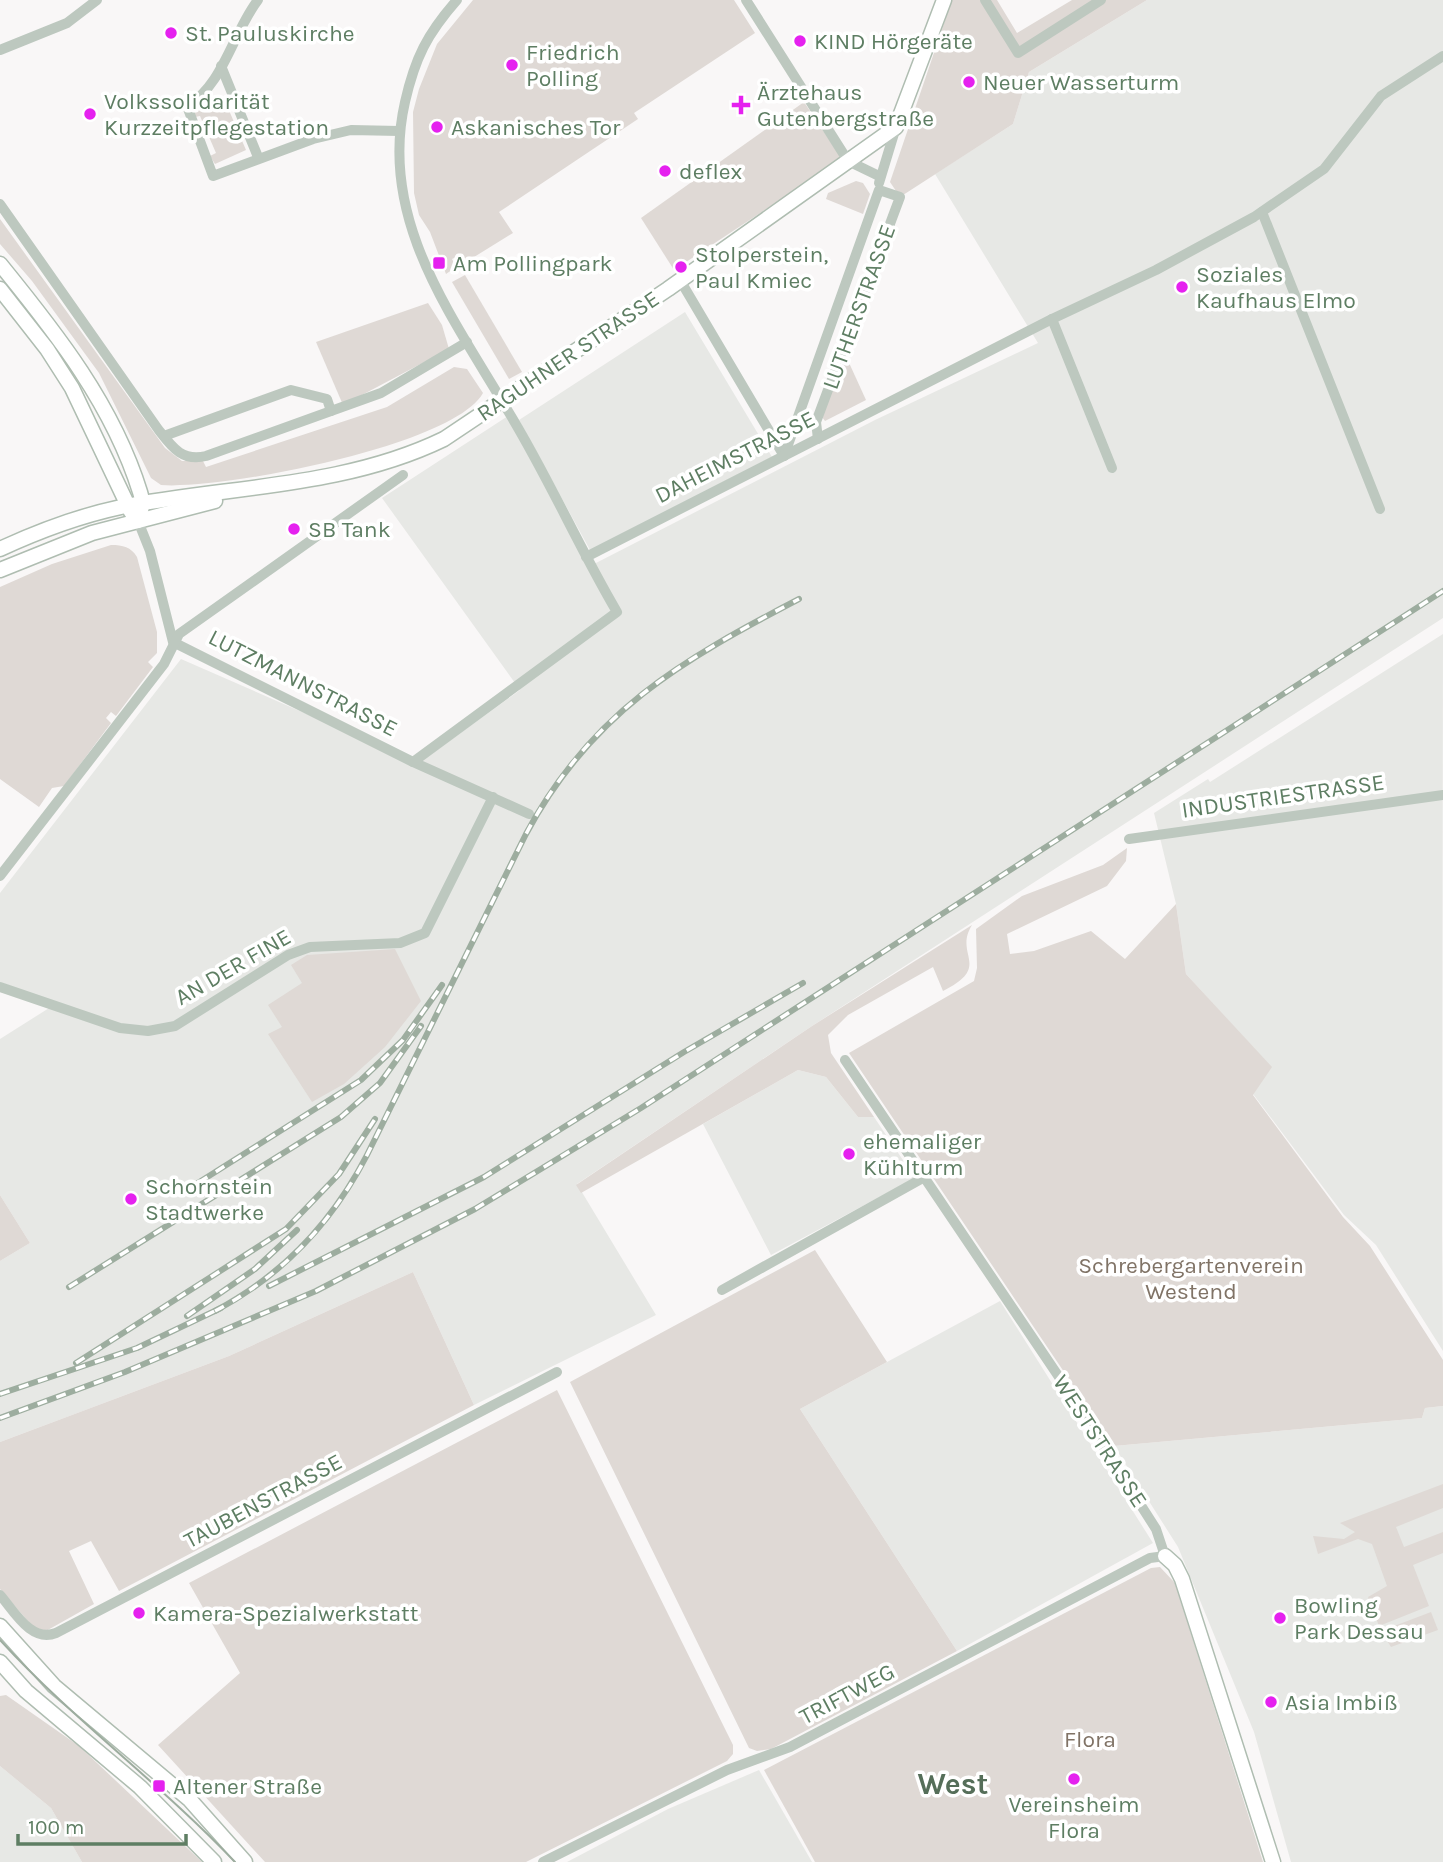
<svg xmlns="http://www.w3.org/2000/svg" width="1443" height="1862" font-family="Karla,sans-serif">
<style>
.built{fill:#e7e8e5}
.green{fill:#dfd9d5}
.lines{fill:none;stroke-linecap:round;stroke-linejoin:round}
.secondary-casing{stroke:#afbdb1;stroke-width:17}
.street{stroke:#bdc8bf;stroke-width:10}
.secondary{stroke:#fff;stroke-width:14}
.tram{stroke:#9dad9f;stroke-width:2}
.rail-casing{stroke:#9dad9f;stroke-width:6}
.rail{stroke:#fff;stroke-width:3.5;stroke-dasharray:10;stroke-linecap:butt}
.poi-dot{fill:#e521ef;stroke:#fff;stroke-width:2.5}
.labels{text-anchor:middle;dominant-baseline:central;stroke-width:7;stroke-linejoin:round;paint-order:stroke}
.poi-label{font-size:23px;fill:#5e7e63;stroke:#fff;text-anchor:start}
.street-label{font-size:23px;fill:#5e7e63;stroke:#fff}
.park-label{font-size:23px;fill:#807366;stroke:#fff}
.district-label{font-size:30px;font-weight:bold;fill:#556e59;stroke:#fff}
</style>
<rect width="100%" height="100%" fill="#f9f7f7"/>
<g class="built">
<path d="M 1147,0 L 1443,0 L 1443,618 L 812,1026 L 577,1184 L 656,1315 L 474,1405 L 413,1272 L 229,1356 L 0,1442 L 0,1261 L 30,1243 L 0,1195 L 0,1039 L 57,1003 L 0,982 L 0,893 L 181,659 L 419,763 L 520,690 L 382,498 L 508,416 L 594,564 L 875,420 L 1038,343 L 935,174 L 1013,124 L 1029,72 Z"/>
<path d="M 685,312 L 772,457 L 590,550 L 519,420 Z"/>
<path d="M 1443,634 L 1442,1232 L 1443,1351 L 1376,1245 L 1344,1215 L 1253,1094 L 1271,1067 L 1186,974 L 1176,904 L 1154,813 L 1208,779 L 1210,782 Z"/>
<path d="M 798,1070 L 826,1077 L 858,1117 L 874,1117 L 915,1178 L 771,1255 L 703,1124 Z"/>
<path d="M 1000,1301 L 1153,1543 L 957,1651 L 800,1409 Z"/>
<path d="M 1443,1406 L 1443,1862 L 1291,1862 L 1254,1732 L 1178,1547 L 1114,1446 L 1422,1418 L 1425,1408 Z"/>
<path d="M 0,1766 L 51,1808 L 82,1862 L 0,1862 Z"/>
<path d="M 759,1770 L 812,1862 L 567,1862 L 668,1809 Z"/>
</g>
<g class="green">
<path d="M 473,0 L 734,0 L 755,33 L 634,113 L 638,119 L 499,212 L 513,233 L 466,262 L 462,254 L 452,259 L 456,267 L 446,274 L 430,232 L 419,215 L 414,193 L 413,112 L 419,89 L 437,44 Z"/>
<path d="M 952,0 L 997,0 L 1017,33 L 1072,0 L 1147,0 L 1029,72 L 1013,124 L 900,197 L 890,182 Z"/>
<path d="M 216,98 L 225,101 L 246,150 L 215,164 L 210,156 L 216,153 L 200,116 L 195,117 L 192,111 Z"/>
<path d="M 804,102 L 842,159 L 674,270 L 641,218 Z"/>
<path d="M 856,181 L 863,183 L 870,194 L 863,214 L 826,199 L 828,193 Z"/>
<path d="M 0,219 L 165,448 L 182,461 L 203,461 L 206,467 L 387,407 L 454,367 L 467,369 L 483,393 C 454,446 221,490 161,485 L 151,478 L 99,373 L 32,281 L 0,244 Z"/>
<path d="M 465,275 L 522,372 L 509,379 L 452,282 Z"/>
<path d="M 428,303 L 442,325 L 449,349 L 343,405 L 316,342 Z"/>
<path d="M 845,354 L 866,400 L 825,421 L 822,417 Z"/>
<path d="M 111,545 C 123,545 131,547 137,557 L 157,632 L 157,653 L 148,662 L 153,667 L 116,716 L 111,712 L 106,718 L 111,723 L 64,786 L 52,788 L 39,807 L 0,779 L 0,587 L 52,564 Z"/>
<path d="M 1127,848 L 1126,861 L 1107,886 L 1007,934 L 1010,954 L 1034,951 L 1091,931 L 1125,959 L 1176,904 L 1186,974 L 1272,1067 L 1253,1095 L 1343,1217 L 1370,1246 L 1443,1360 L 1443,1406 L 1425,1408 L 1422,1418 L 1114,1446 L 849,1053 L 974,981 L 977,968 L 976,929 L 1022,896 L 1103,865 Z"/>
<path d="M 972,925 C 953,955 993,966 943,991 L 933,967 L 848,1015 L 828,1035 L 831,1053 L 874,1117 L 858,1117 L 826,1077 L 798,1070 L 581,1193 L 576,1185 L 812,1026 Z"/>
<path d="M 395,949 L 421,1001 L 385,1047 L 344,1084 L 312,1102 L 268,1034 L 282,1027 L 268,1005 L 302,983 L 291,965 L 307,955 Z"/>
<path d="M 0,1195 L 30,1243 L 0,1261 Z"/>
<path d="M 815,1250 L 887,1362 L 800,1409 L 957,1651 L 771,1749 L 757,1751 L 749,1748 L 570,1382 Z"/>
<path d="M 413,1272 L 474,1405 L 119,1591 L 91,1541 L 69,1551 L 94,1604 L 46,1631 L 34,1628 L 0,1589 L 0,1442 L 229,1356 Z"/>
<path d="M 557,1390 L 733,1745 L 733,1754 L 727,1761 L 526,1862 L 265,1862 L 158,1745 L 240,1673 L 189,1583 Z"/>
<path d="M 1443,1484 L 1443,1508 L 1396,1527 L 1404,1547 L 1443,1532 L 1443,1553 L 1413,1565 L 1429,1606 L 1379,1626 L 1368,1597 L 1387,1586 L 1372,1544 L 1358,1539 L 1318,1554 L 1313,1536 L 1344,1539 L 1355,1532 L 1340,1523 Z"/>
<path d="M 1160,1567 L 1175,1583 L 1263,1862 L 815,1862 L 764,1770 L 1151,1568 Z"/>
<path d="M 1431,1612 L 1438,1630 L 1391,1647 L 1381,1631 Z"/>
<path d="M 6,1695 L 79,1746 L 202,1862 L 82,1862 L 51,1808 L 0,1766 L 0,1696 Z"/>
</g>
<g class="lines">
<defs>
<g id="secondary">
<path d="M 0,264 C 57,334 113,405 140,492 L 143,503 L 138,521"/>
<path d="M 0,289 L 47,349 L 72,388 L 131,512"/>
<path d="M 0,549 C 39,531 79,516 121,507 C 228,486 343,488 444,439 L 668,289 L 896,127 L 944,0"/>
<path d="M 0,570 L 92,533 L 215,501"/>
<path d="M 1165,1556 L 1175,1565 L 1182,1579 L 1273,1862"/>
<path d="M 0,1626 L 54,1686 L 190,1800 L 245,1862"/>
<path d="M 0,1662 L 26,1691 L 140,1787 L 214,1862"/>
</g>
</defs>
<use href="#secondary" class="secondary-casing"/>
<g class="street">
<path d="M 258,0 C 233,32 223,86 187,106 L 213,176 L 313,139 L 351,130 L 399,131"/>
<path d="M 746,0 L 848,161 L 879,176"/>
<path d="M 985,0 L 1018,53 L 1101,0"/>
<path d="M 0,50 L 67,23 L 97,0"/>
<path d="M 221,66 L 258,157"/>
<path d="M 879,183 L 896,127"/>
<path d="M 0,204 L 158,429 C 172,447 182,462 206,456 L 381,393 L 467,342"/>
<path d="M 1262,212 L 1380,509"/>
<path d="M 680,280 L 784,456"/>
<path d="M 1052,319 L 1112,468"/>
<path d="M 164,436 L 291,390 L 327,399 L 331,411"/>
<path d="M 784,456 L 879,190 L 900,197 L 816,422 L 818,439"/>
<path d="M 138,521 L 150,551 L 173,642 L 413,762 L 529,814"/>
<path d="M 586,557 L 1052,319 L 1156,270 L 1254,217 L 1324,169 L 1381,96 L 1443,56"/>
<path d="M 413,762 L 617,612 C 578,546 548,476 508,411 C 452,316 378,219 405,102 C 415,58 427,34 457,0"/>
<path d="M 1129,839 L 1443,795"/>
<path d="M 0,876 L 164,664 L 179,634 L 403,475"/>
<path d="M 0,987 L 120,1028 L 148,1031 L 175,1026 L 288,955 L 310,947 L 400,943 L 425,933 L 493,797"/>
<path d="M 722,1290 L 923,1178"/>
<path d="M 0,1595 C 14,1611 31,1643 56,1633 L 557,1372"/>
<path d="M 543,1862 L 727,1770 L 790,1747 L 1150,1558 L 1165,1556 L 1156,1529 L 1059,1377 L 845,1060"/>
</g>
<use href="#secondary" class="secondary"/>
<path class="tram" d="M 0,1640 C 73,1720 161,1784 235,1862"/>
<defs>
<g id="rail">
<path d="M 182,1193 L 361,1080 L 403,1040 L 442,985"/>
<path d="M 269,1286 L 484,1177 L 684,1052 L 803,983"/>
<path d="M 69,1287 L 341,1117 L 380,1083 L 421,1026"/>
<path d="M 215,1311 C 283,1275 332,1223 367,1155 L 526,834 C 591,712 682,660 799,599"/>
<path d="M 187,1316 L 255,1269 L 297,1230"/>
<path d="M 76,1363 L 286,1229 L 339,1174 L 375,1119"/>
<path d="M 0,1394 L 137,1348 L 221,1308"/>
<path d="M 0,1418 L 125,1372 L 316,1291 L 475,1209 L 641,1108 L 1443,591"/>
</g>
</defs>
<use href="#rail" class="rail-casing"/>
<use href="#rail" class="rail"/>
</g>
<g class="poi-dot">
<circle cx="171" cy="33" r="7"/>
<circle cx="800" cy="41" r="7"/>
<circle cx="512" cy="65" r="7"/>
<circle cx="969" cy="82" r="7"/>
<path d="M737.5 94.5h7v7h7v7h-7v7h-7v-7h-7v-7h7z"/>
<circle cx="90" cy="114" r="7"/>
<circle cx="437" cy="127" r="7"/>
<circle cx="665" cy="171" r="7"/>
<rect x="432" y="256" width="14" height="14" rx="3.5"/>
<circle cx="681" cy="267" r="7"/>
<circle cx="1182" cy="287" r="7"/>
<circle cx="294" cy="529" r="7"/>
<circle cx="849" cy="1154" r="7"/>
<circle cx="131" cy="1199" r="7"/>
<circle cx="139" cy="1613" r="7"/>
<circle cx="1280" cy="1618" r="7"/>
<circle cx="1271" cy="1702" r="7"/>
<circle cx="1074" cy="1779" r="7"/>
<rect x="152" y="1779" width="14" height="14" rx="3.5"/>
</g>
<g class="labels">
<g class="poi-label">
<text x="185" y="33">St. Pauluskirche</text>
<text x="814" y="41">KIND Hörgeräte</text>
<text x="526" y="52">Friedrich<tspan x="526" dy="26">Polling</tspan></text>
<text x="983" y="82">Neuer Wasserturm</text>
<text x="757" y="92">Ärztehaus<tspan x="757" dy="26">Gutenbergstraße</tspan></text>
<text x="104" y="101">Volkssolidarität<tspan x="104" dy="26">Kurzzeitpflegestation</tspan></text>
<text x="451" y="127">Askanisches Tor</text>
<text x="679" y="171">deflex</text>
<text x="695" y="254">Stolperstein,<tspan x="695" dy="26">Paul Kmiec</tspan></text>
<text x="453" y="263">Am Pollingpark</text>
<text x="1196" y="274">Soziales<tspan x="1196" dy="26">Kaufhaus Elmo</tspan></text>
<text x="308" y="529">SB Tank</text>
<text x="863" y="1141">ehemaliger<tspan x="863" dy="26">Kühlturm</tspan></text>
<text x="145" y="1186">Schornstein<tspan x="145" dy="26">Stadtwerke</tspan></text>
<text x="1294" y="1605">Bowling<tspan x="1294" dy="26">Park Dessau</tspan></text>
<text x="153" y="1613">Kamera-Spezialwerkstatt</text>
<text x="1285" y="1702">Asia Imbiß</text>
<text x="173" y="1786">Altener Straße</text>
<text x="1074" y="1804" text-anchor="middle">Vereinsheim<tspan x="1074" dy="26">Flora</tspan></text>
</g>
<g class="street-label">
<text transform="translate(859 307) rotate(-70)">LUTHERSTRASSE</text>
<text transform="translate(568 356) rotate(-34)">RAGUHNER STRASSE</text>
<text transform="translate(735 457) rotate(-27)">DAHEIMSTRASSE</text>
<text transform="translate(303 683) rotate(27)">LUTZMANNSTRASSE</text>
<text transform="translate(1283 796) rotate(-8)">INDUSTRIESTRASSE</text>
<text transform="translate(233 967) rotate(-30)">AN DER FINE</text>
<text transform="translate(1100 1441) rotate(57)">WESTSTRASSE</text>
<text transform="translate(263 1501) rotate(-28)">TAUBENSTRASSE</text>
<text transform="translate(847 1694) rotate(-28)">TRIFTWEG</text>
</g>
<g class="park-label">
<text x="1191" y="1265">Schrebergartenverein<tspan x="1191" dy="26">Westend</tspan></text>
<text x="1090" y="1739">Flora</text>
</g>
<g class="district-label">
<text x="953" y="1784">West</text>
</g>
</g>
<path d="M18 1834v10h168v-10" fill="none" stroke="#5e7e63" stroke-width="3.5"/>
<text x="28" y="1834" font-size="21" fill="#5e7e63" stroke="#ffffff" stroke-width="5" paint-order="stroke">100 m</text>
</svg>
